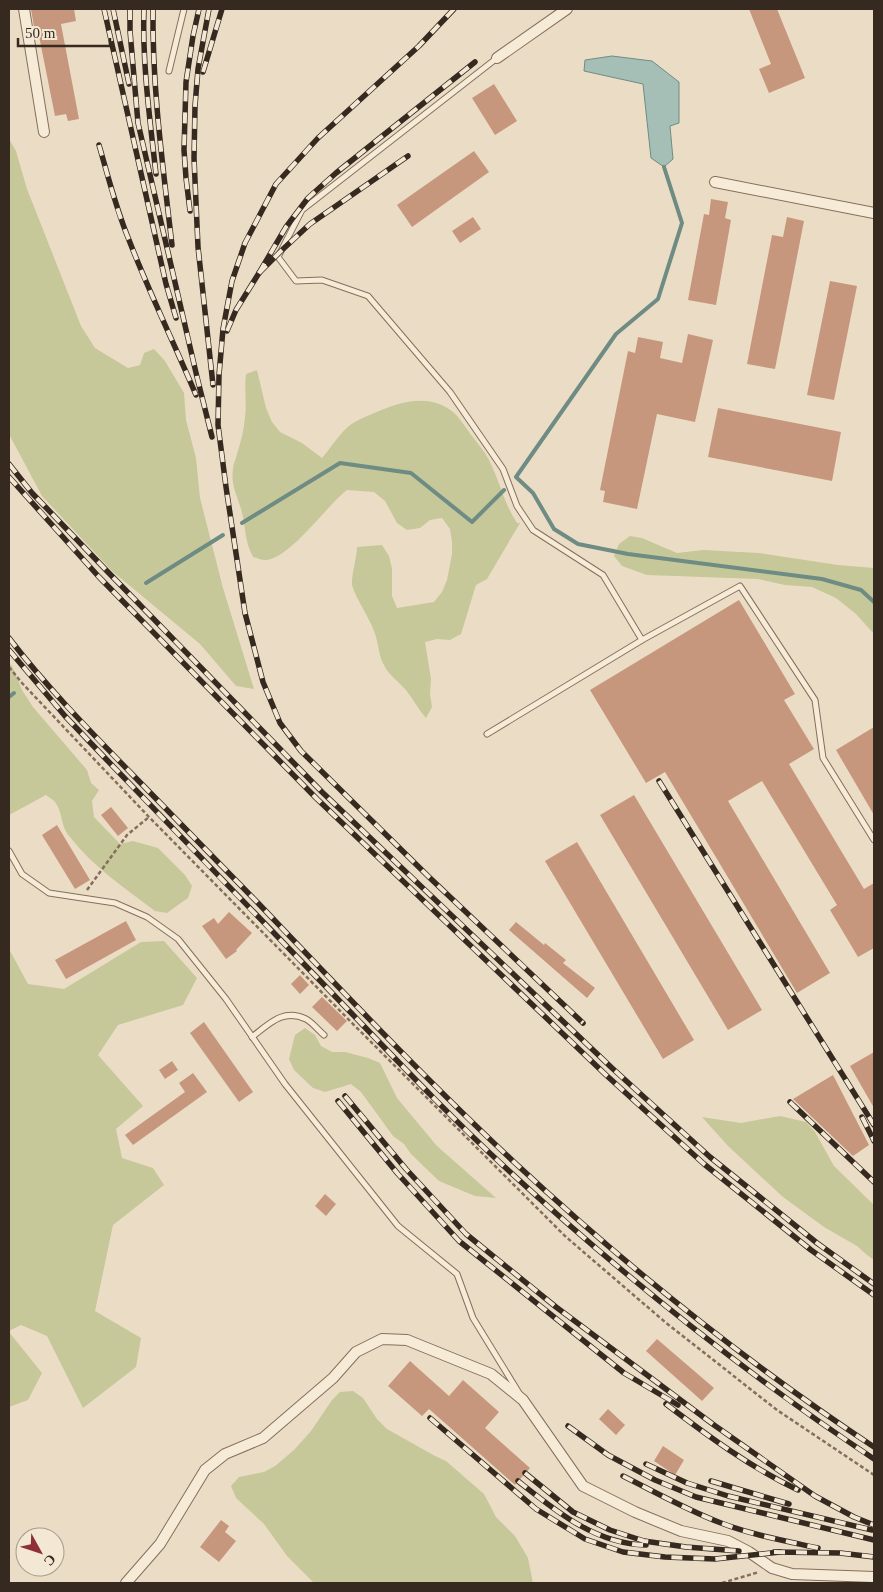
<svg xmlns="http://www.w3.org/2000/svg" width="883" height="1592" font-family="Georgia,serif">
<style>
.green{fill:#c6c899}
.water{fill:#a6bfb6;stroke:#6e8c83}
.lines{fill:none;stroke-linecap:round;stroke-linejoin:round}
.stream{stroke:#6e8c83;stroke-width:4}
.building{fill:#c7977d}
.lane-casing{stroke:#856f5c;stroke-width:7}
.street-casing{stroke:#856f5c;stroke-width:12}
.path{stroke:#856f5c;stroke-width:2.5;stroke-dasharray:4 2.5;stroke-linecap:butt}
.lane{stroke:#f6ebd7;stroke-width:5}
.street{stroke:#f6ebd7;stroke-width:10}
.rail-casing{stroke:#36291f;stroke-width:5.5}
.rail{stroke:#f3e8d4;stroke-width:4;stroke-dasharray:11;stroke-linecap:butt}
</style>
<rect width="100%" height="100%" fill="#ebddc5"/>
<g class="green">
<path d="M 9,139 L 16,151 L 27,189 L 81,326 L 95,348 L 128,368 L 140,365 L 144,353 L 154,349 L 165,361 L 184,393 L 186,420 L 196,458 L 200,498 L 223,588 L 254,689 L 236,686 L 200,644 L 112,571 L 42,496 L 11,438 L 9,434 Z"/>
<path d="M 257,370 L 266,408 L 272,422 L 280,432 L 302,443 L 322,458 C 331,448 338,435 349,426 C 358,419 368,416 379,411 C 403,401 429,394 452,411 C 459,417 464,425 469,432 C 474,439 480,446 485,453 C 499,476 502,500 517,523 L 520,523 L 487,579 L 476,585 L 461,634 L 450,640 L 437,639 L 425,642 L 431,679 L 430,694 L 432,707 L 426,718 C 417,708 412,696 403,687 C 397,680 389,675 385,667 C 378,656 379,643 374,631 C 369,617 356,599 352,585 C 351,577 357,557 357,547 L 382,545 L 389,556 L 392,569 L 392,596 L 397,608 L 434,602 L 442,592 L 447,580 L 452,554 L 452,542 L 450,529 L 442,518 L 430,520 L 420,528 L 407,530 L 397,523 L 385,501 L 374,492 L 347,490 C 327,505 289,560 265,560 C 261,560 257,558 253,557 C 245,541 246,533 243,517 C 240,500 230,487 233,469 C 233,464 236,459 237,454 C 241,442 244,429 245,417 C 247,403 244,389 246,374 Z"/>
<path d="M 630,536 L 642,538 L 677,553 L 703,550 L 759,553 L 838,565 L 874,568 L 874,634 L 856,614 L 836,598 L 812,587 L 785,585 L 758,579 L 647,575 L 622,566 L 614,556 L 619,544 Z"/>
<path d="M 9,663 L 12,666 L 22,690 L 33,707 L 87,770 L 91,783 L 99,790 L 92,801 L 94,817 L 120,844 L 133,841 L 158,848 L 185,875 L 192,886 L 188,898 L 178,905 L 167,913 L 155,911 C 125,888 93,867 70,837 C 60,826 63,812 55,802 C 53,799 48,797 46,795 L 9,815 Z"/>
<path d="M 164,941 L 197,978 L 183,1005 L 118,1025 L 98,1055 L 143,1106 L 116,1129 L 122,1158 L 153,1168 L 164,1185 L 113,1225 L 95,1311 L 141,1338 L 136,1367 L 83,1408 L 47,1336 L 21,1325 L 9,1331 L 9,949 L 28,984 L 64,989 L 141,942 Z"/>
<path d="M 305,1028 L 315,1035 L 321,1046 L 332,1052 L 345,1052 L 368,1058 L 380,1063 L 397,1098 L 437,1146 L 496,1198 L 475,1196 L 439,1181 L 411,1154 L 404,1144 L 393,1136 L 361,1092 L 351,1084 L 325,1092 L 313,1088 L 294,1070 L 289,1059 L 295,1035 Z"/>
<path d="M 780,1116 L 806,1122 L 815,1132 L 834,1166 L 874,1205 L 874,1260 L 867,1255 L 857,1246 L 824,1227 L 783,1197 L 728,1146 L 702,1117 L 741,1123 Z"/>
<path d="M 9,1332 L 42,1373 L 28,1400 L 9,1407 Z"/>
<path d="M 353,1391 L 363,1398 L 377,1419 L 387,1429 L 435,1456 L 446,1461 L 484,1494 L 496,1517 L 515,1536 L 528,1558 L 533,1583 L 314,1583 L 287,1556 L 264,1524 L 236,1498 L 231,1486 L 239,1477 L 264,1472 L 275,1466 L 294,1450 L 311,1431 L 332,1400 L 340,1392 Z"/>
</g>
<path class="water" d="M 612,56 L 652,61 L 679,82 L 679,123 L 670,126 L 673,159 L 664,167 L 651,158 L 643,84 L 584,71 L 585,60 Z"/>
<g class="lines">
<g class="stream">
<path d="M 664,167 L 682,223 L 658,299 L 616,334 L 516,477 L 533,493 L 554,529 L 578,544 L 628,554 L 822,579 L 861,590 L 874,602"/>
<path d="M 242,523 L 340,463 L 411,473 L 472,522 L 504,490"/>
<path d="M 146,583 L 223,535"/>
<path d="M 9,697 L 14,693"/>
</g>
</g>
<g class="building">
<path d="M 31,9 L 74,9 L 76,21 L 61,24 L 79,119 L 68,121 L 66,114 L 55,116 L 37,26 L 34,27 Z"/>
<path d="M 749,9 L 777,9 L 805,78 L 769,93 L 759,69 L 771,64 Z"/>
<path d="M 494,84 L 517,121 L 495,135 L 472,98 Z"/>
<path d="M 474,151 L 489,172 L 412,227 L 397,205 Z"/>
<path d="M 711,199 L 728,202 L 725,218 L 731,220 L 716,305 L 688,300 L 704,214 L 709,215 Z"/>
<path d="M 473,217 L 481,229 L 460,243 L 452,231 Z"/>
<path d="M 787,217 L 804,221 L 775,369 L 747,364 L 772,235 L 783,237 Z"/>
<path d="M 830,281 L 857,286 L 834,400 L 807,395 Z"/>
<path d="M 688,334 L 713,340 L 695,422 L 657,414 L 637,509 L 603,502 L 605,491 L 600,490 L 628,351 L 635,353 L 638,337 L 663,342 L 660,358 L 682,363 Z"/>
<path d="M 718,408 L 841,432 L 832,481 L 708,457 Z"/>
<path d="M 739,600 L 795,694 L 784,700 L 814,749 L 789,764 L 864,889 L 874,883 L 874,948 L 858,957 L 830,910 L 837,905 L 762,781 L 728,801 L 830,973 L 797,993 L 665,772 L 646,783 L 590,690 Z"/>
<path d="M 874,727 L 874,815 L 836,750 Z"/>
<path d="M 634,795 L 762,1010 L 728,1030 L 600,815 Z"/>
<path d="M 111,807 L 128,828 L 118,836 L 101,815 Z"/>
<path d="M 57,825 L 90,880 L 75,889 L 42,835 Z"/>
<path d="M 577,842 L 694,1040 L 663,1059 L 545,861 Z"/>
<path d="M 229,912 L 252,933 L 236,950 L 237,951 L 226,959 L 202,926 L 214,918 L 218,924 Z"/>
<path d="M 126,921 L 136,940 L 66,979 L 55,960 Z"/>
<path d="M 516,922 L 544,945 L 545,943 L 566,960 L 563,963 L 595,988 L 587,998 L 509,930 Z"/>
<path d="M 300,975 L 309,985 L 300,994 L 291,984 Z"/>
<path d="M 322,997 L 347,1021 L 337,1031 L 312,1007 Z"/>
<path d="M 204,1022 L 253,1092 L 239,1102 L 190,1033 Z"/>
<path d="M 874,1052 L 874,1108 L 850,1066 Z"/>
<path d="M 172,1061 L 178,1070 L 165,1079 L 159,1070 Z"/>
<path d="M 193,1073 L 207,1092 L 133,1145 L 125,1135 L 185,1092 L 179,1083 Z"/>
<path d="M 833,1075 L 869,1145 L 853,1156 L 793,1099 Z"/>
<path d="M 325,1194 L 336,1204 L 326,1216 L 315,1206 Z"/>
<path d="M 657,1339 L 714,1388 L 702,1401 L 646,1351 Z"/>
<path d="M 410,1361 L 449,1396 L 463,1380 L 499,1412 L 485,1428 L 530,1468 L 515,1485 L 429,1409 L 422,1416 L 388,1386 Z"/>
<path d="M 608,1409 L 625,1425 L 616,1435 L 599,1419 Z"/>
<path d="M 663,1446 L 684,1460 L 675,1475 L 654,1461 Z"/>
<path d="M 221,1520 L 229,1526 L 225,1532 L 236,1541 L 219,1562 L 200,1547 Z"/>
</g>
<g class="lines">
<defs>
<g id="lane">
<path d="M 497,58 L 302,210 L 278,257 L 296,281 L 322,280 L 368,296 L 450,392 L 503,469 L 517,506 L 533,530 L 603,575 L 642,640 L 740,586 L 815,700 L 823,758 L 874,840"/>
<path d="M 169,71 L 184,9"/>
<path d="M 487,734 L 642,640"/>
<path d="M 9,851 L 22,874 L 49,893 L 115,903 L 147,917 L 178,939 L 226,999 L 285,1084 L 398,1226 L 457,1274 L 473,1318 L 519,1393"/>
<path d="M 252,1037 C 269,1024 283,1008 306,1019 C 312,1022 318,1030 324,1035"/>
</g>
<g id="street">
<path d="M 24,9 L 44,132"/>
<path d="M 497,58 L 567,9"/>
<path d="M 715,182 L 874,213"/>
<path d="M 126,1583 L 160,1544 L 205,1470 L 225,1454 L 263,1438 L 333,1378 L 356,1352 L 382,1339 L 407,1340 L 491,1374 L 523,1400 L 583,1486 L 635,1512 L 681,1531 L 728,1541 L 749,1552 L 772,1568 L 792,1574 L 874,1577"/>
</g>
</defs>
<use href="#lane" class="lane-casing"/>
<use href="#street" class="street-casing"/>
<g class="path">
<path d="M 9,667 L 22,683 L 149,817 L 355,1026 L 566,1237 L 665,1322 L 777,1410 L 874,1475"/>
<path d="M 87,890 L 127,835 L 149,817"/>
<path d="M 722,1583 L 759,1572"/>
</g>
<use href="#lane" class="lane"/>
<use href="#street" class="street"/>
<defs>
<g id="rail">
<path d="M 104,9 L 166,284 L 176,318"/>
<path d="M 113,9 L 129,84"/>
<path d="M 130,9 L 130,31 L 138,123 L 197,377 L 212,437"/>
<path d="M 144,9 C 142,63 150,120 156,174"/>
<path d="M 153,9 C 152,88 163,167 172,245"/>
<path d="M 209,9 L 198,69 L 195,106 L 194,158 L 198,247 L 213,385"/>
<path d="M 454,9 L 419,46 L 318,138 L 276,184 L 245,243 L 232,281 L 223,329 L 219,375 L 218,425 L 226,487 L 245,613 L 263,682 L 280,723 L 301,751 L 430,878 L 583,1023"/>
<path d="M 203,72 L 222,9"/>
<path d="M 99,145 C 108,176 116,209 129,240 C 149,292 174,343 196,395"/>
<path d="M 190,211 L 186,178 L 184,150 L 186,82 L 193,36 L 199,9"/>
<path d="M 259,273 L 286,227 L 308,198 L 336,173 L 475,62"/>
<path d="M 227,331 L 236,310 L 259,273 L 282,250 L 310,224 L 408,156"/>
<path d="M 9,464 L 32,493 L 106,570 L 322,792 L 612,1068 L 710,1157 L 817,1243 L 874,1284"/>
<path d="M 9,477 L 99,577 L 316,798 L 606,1075 L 704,1164 L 811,1250 L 874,1295"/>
<path d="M 9,638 C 45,685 87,728 129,771 C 172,815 215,859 258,903 C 342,991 425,1079 514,1162 C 626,1266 747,1363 874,1447"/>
<path d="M 9,650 L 65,716 L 105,758 C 180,836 255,914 331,992 C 389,1052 447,1114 508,1170 C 623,1276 745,1373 874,1459"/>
<path d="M 659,781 L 874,1125"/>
<path d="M 345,1096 L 406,1169 L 466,1234 L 556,1307 L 714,1425 L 815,1496 L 854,1517 L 874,1525"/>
<path d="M 338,1101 L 398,1174 L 459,1241 L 624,1373 L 678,1405"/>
<path d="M 790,1102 L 874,1182"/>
<path d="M 862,1117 L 874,1141"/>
<path d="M 666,1404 C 708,1436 750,1467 798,1490"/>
<path d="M 430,1418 L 536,1509 L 585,1539 L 623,1552 L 665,1557 L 715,1559 L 780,1552"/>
<path d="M 568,1426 L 608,1455 L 655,1480 L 696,1497 L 874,1540"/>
<path d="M 646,1464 L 687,1483 L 728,1496 L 872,1530"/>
<path d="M 525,1473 L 573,1512 L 610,1530 L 644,1541 L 686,1547 L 739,1551"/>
<path d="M 623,1476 C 655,1492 687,1510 721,1523 C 752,1535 786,1541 818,1548"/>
<path d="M 518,1481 C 556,1511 595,1544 646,1545"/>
<path d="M 711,1481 L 789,1504"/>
<path d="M 774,1552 L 840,1553 L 874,1557"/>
</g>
</defs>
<use href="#rail" class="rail-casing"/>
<use href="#rail" class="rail"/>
</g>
<rect width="883" height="1592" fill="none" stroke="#36291f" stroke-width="20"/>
<g transform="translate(40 1552) rotate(130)"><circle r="24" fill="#f3e8d4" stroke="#a79c8c"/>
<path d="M0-4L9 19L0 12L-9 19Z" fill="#8f3037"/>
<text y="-8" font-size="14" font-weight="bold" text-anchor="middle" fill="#36291f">С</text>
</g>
<path d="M18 38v8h92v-8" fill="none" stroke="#36291f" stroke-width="2.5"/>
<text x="25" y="38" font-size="15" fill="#36291f" stroke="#f3e8d4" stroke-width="4" paint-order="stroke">50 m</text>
</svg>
